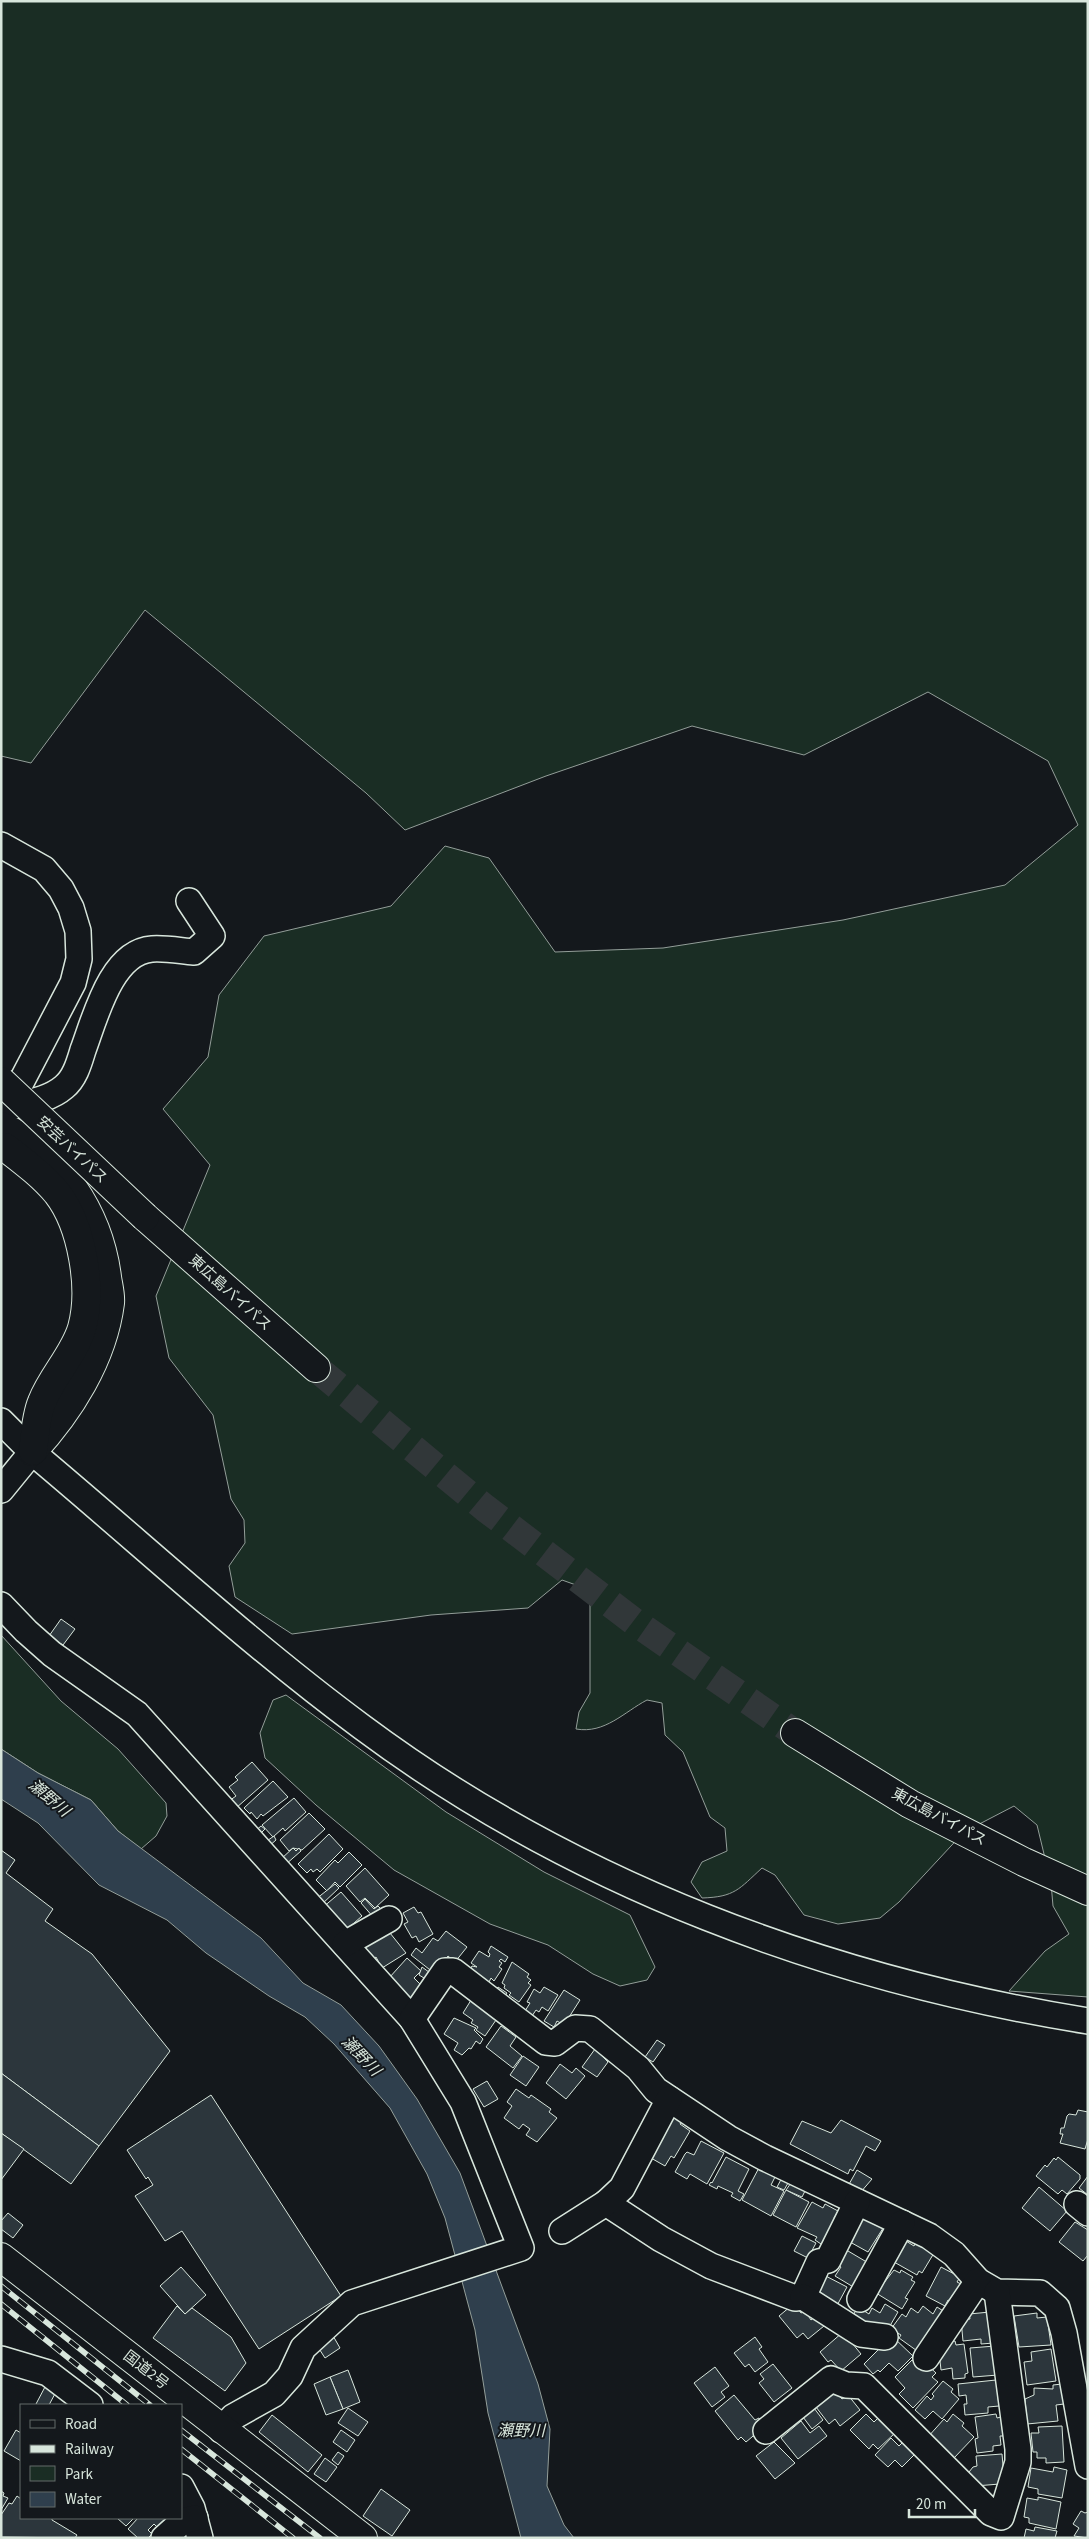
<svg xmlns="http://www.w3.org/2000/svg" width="1089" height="2539" font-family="'Source Sans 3','Noto Sans JP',sans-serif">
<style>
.green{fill:#1a2d24;stroke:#939e99}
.water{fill:#2f3f4d;stroke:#939e99}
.building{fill:#2c363c;stroke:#d8e6dc}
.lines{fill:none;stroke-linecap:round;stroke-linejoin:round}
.highway-tunnel{stroke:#313739;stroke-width:28;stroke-dasharray:28 14;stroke-linecap:butt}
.minor-casing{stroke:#d8e6dc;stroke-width:28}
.highway-casing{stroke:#d8e6dc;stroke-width:30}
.minor{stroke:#14181c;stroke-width:25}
.highway{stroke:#14181c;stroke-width:28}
.rail-casing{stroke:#d8e6dc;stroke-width:5.5}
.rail{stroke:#14181c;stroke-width:4;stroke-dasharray:11;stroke-linecap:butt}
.highway-bridge-casing{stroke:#d8e6dc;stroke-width:30;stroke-linecap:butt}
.highway-bridge{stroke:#14181c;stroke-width:28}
.labels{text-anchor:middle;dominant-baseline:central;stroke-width:4;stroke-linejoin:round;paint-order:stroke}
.street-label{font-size:15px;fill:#d8e6dc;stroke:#14181c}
.water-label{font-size:16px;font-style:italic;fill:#d8e6dc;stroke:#14181c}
</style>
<rect width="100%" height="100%" fill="#14181c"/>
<g class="green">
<path d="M 1,1 L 1088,1 L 1088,1997 L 1009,1991 L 1045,1951 L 1069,1934 L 1053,1906 L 1051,1883 L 1037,1825 L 1014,1806 L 964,1832 L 899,1902 L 880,1918 L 838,1924 L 804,1915 L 775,1875 L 762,1868 C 739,1889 735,1897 702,1898 L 691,1882 L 702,1862 L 727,1851 L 725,1828 L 710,1817 L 683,1752 L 665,1735 L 662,1703 L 647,1700 C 624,1712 605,1734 576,1729 L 579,1712 L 590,1693 L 590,1590 L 562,1580 L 528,1608 L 431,1615 L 292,1634 L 235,1597 L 229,1566 L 245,1543 L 244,1520 L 231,1499 L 213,1415 L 169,1358 L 156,1296 L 210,1165 L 163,1109 L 208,1057 L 219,995 L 264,936 L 391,906 L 445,846 L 489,858 L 555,952 L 663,948 L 843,920 L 1005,885 L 1078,825 L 1048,761 L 928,692 L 804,755 L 692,726 L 546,776 L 405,830 L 366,793 L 145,610 L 31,763 L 1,756 Z"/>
<path d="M 1,1635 L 61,1701 L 118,1749 L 166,1803 L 167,1816 L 156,1836 L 141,1849 L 118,1831 L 91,1800 L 38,1773 L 1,1749 Z"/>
<path d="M 286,1695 L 446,1812 L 544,1872 L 630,1915 L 655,1967 L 647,1980 L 620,1986 L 593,1974 L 548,1945 L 490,1924 L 394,1870 L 316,1805 L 265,1758 L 260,1733 L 273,1700 Z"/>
</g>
<path class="water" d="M 1,1749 L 38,1773 L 91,1800 L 118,1831 L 261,1938 L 303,1983 L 341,2005 L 379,2046 L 417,2099 L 460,2173 L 538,2384 L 550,2429 L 547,2486 L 564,2525 L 574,2538 L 521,2538 L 488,2413 L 475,2330 L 445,2218 L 427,2174 L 390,2108 L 334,2044 L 305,2017 L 269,1996 L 206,1953 L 167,1920 L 99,1885 L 38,1823 L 1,1799 Z"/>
<g class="building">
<path d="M 61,1619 L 75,1629 L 63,1645 L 49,1636 Z"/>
<path d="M 252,1762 L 268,1780 L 236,1808 L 229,1801 L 236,1796 L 229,1787 L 238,1780 L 235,1777 Z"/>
<path d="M 273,1781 L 288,1797 L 263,1816 L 261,1814 L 257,1819 L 251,1812 L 250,1814 L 244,1808 Z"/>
<path d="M 294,1798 L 306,1812 L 285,1831 L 283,1828 L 273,1837 L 262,1825 Z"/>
<path d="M 309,1813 L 325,1829 L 302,1850 L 293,1848 L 289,1851 L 280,1840 Z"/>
<path d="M 261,1826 L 265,1829 L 258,1836 L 254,1832 Z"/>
<path d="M 329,1834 L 343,1849 L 320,1872 L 317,1869 L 313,1872 L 311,1869 L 307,1873 L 298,1864 Z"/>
<path d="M 274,1836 L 276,1840 L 268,1847 L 264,1843 Z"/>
<path d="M 293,1848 L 296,1851 L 299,1848 L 301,1851 L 285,1865 L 281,1859 Z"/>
<path d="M 1,1850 L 15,1860 L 6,1873 L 53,1909 L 45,1921 L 92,1954 L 170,2051 L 99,2146 L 1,2073 Z"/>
<path d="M 349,1852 L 362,1865 L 340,1887 L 335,1882 L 327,1891 L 316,1880 L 335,1860 L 338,1863 Z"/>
<path d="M 365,1868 L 389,1895 L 375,1908 L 365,1898 L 360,1902 L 346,1886 Z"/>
<path d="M 335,1884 L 339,1888 L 321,1905 L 316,1899 Z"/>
<path d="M 341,1892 L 362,1916 L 346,1930 L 322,1908 Z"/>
<path d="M 365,1899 L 374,1909 L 378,1906 L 383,1911 L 374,1918 L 361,1903 Z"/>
<path d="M 414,1907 L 418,1913 L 421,1912 L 433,1934 L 419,1942 L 416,1936 L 412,1938 L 404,1924 L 408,1922 L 403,1913 Z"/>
<path d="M 446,1931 L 467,1947 L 455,1962 L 448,1956 L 434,1973 L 411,1955 L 416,1948 L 422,1953 L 433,1938 L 438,1941 Z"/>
<path d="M 386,1932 L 388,1934 L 390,1933 L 406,1953 L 382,1968 L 376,1957 L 372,1960 L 363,1946 Z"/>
<path d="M 491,1946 L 508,1957 L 505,1962 L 501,1959 L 499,1961 L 502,1963 L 499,1967 L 502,1969 L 494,1981 L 491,1978 L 489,1982 L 480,1976 L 478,1980 L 468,1973 L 472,1966 L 477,1967 L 471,1963 L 479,1951 L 489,1957 L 490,1954 L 488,1952 Z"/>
<path d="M 407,1958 L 421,1971 L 414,1978 L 423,1987 L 410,2000 L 389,1978 Z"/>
<path d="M 512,1962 L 529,1974 L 527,1977 L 531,1980 L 528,1983 L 531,1985 L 519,2002 L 509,1995 L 511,1993 L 504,1988 L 505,1985 L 502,1983 Z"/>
<path d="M 422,1967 L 433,1975 L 429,1981 L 419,1975 Z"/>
<path d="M 498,1987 L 507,1993 L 503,1999 L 494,1993 Z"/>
<path d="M 544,1987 L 558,1995 L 548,2011 L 542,2007 L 539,2012 L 536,2010 L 532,2016 L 525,2011 L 530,2003 L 527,2002 L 534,1989 L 540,1993 Z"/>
<path d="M 564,1990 L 580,2000 L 564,2025 L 557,2021 L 554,2027 L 544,2021 Z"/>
<path d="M 473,1997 L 496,2012 L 493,2018 L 496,2020 L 485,2036 L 476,2030 L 478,2027 L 471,2023 L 473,2020 L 463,2013 Z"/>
<path d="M 454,2018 L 476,2028 L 474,2030 L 483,2039 L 480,2044 L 476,2041 L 471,2049 L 469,2048 L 462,2055 L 454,2050 L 458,2043 L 444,2034 Z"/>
<path d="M 501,2026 L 516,2037 L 510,2046 L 522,2056 L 513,2068 L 486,2047 Z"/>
<path d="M 657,2040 L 665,2045 L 653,2062 L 645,2057 Z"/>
<path d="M 595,2049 L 608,2062 L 597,2077 L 582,2067 Z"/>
<path d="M 523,2056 L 539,2067 L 526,2086 L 510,2075 Z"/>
<path d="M 560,2064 L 572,2073 L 576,2068 L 585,2076 L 566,2099 L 546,2083 Z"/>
<path d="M 1,2073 L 99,2146 L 71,2184 L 1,2133 Z"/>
<path d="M 487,2081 L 498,2099 L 484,2107 L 473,2089 Z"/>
<path d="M 516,2089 L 529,2098 L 531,2095 L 551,2109 L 549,2112 L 557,2118 L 537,2142 L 526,2135 L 530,2129 L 523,2124 L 519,2129 L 504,2118 L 512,2106 L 507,2102 Z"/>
<path d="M 211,2095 L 341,2296 L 259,2349 L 182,2231 L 165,2241 L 135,2196 L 153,2185 L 148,2177 L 146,2179 L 127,2150 Z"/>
<path d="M 670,2110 L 684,2118 L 680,2124 L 690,2131 L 674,2158 L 671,2156 L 665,2166 L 651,2158 Z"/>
<path d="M 1078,2110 L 1088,2112 L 1088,2139 L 1085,2149 L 1060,2143 L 1063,2134 L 1060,2134 L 1061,2128 L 1064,2128 L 1067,2116 L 1069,2114 L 1076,2115 Z"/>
<path d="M 841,2120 L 881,2141 L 875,2151 L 866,2146 L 853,2171 L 850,2169 L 848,2174 L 790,2144 L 802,2121 L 831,2133 Z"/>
<path d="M 1,2133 L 24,2149 L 1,2180 Z"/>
<path d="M 701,2141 L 724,2153 L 707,2184 L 690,2174 L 687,2179 L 675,2172 L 685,2154 L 687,2152 L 694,2155 Z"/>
<path d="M 726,2157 L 749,2169 L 738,2191 L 744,2194 L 740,2201 L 731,2196 L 733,2193 L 718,2186 L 717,2189 L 709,2185 L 711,2182 L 712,2183 Z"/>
<path d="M 1058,2157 L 1080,2175 L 1080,2179 L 1067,2194 L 1062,2190 L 1058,2194 L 1036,2176 L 1045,2165 L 1047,2167 L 1054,2158 L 1056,2160 Z"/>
<path d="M 762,2162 L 778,2171 L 771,2185 L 784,2191 L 771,2216 L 742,2200 Z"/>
<path d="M 857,2170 L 872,2179 L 860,2193 L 848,2186 Z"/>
<path d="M 784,2174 L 791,2178 L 784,2190 L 777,2187 Z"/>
<path d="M 1088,2176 L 1088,2195 L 1079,2188 Z"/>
<path d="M 793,2180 L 807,2187 L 802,2197 L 786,2190 Z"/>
<path d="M 1039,2187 L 1067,2211 L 1050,2231 L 1022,2208 Z"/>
<path d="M 786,2190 L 809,2202 L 796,2227 L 773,2215 Z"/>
<path d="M 812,2202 L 823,2208 L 825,2204 L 838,2211 L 834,2218 L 839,2221 L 827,2248 L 815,2240 L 817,2237 L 797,2228 Z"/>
<path d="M 863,2212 L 885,2225 L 868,2252 L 850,2242 Z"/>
<path d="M 8,2213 L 23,2225 L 13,2238 L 1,2229 L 1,2221 Z"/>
<path d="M 1075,2222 L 1088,2230 L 1088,2255 L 1083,2261 L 1059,2242 Z"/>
<path d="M 802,2236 L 816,2243 L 808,2258 L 794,2251 Z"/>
<path d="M 906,2241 L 914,2246 L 916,2242 L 934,2253 L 922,2273 L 919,2271 L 917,2275 L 894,2262 Z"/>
<path d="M 843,2248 L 870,2264 L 855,2288 L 835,2276 L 841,2267 L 834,2263 Z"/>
<path d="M 181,2267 L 206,2295 L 185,2314 L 160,2286 Z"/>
<path d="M 941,2267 L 960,2277 L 957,2282 L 967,2287 L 957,2305 L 948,2300 L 945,2306 L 926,2296 Z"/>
<path d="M 894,2270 L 900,2273 L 901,2270 L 913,2277 L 911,2280 L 915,2282 L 905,2298 L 908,2299 L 902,2309 L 876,2293 Z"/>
<path d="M 820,2273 L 847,2287 L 834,2311 L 808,2298 Z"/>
<path d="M 885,2304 L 898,2312 L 887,2331 L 849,2322 L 858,2307 L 869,2314 L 872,2308 L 880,2313 Z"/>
<path d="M 177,2306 L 185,2314 L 192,2308 L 231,2337 L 246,2363 L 225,2391 L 153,2338 Z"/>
<path d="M 791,2306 L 796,2306 L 801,2313 L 805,2311 L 811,2320 L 816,2316 L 824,2326 L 808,2339 L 803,2333 L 797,2338 L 779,2316 Z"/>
<path d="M 923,2306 L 933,2314 L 937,2307 L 948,2314 L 920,2353 L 899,2338 L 901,2335 L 891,2329 L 902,2314 L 906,2317 L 911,2308 L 918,2313 Z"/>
<path d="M 990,2312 L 994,2343 L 981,2344 L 981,2339 L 963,2341 L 961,2320 L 970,2319 L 969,2314 Z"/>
<path d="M 1037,2313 L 1037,2318 L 1047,2317 L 1051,2345 L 1019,2347 L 1014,2316 Z"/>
<path d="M 843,2332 L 861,2354 L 841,2371 L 831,2360 L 828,2362 L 820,2352 Z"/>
<path d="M 332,2334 L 340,2348 L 325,2358 L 316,2344 Z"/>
<path d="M 892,2336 L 913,2356 L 898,2371 L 889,2363 L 880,2372 L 878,2370 L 873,2374 L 864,2364 Z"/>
<path d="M 755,2337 L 762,2347 L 759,2349 L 768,2362 L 755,2372 L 749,2364 L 745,2367 L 734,2353 Z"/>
<path d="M 955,2341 L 956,2345 L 964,2344 L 968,2373 L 965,2374 L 965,2378 L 953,2379 L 952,2368 L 941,2370 L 938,2343 Z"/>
<path d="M 995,2346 L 998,2375 L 973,2377 L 970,2348 Z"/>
<path d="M 1051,2349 L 1056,2381 L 1027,2385 L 1024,2362 L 1032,2361 L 1031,2352 Z"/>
<path d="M 921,2359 L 936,2373 L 932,2377 L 938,2382 L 913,2408 L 899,2394 L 905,2388 L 895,2377 L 912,2360 L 916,2363 Z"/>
<path d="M 773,2364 L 792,2388 L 774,2402 L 759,2383 L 764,2379 L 760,2374 Z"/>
<path d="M 715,2367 L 729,2386 L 721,2392 L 725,2397 L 712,2407 L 694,2383 Z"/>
<path d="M 348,2370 L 360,2402 L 343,2409 L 330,2377 Z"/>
<path d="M 330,2377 L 343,2409 L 326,2415 L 314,2384 Z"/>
<path d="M 996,2380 L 999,2406 L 988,2407 L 988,2413 L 965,2415 L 964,2404 L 967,2404 L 966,2395 L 959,2396 L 958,2384 Z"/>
<path d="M 943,2381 L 953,2389 L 951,2392 L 959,2399 L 942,2419 L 933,2411 L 925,2419 L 915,2410 L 927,2396 L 931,2400 L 934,2396 L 932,2394 Z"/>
<path d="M 1062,2384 L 1064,2404 L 1056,2405 L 1058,2421 L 1027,2424 L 1025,2399 L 1034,2395 L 1034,2388 L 1053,2389 L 1053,2385 Z"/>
<path d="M 46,2385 L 57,2390 L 49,2405 L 38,2405 L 36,2404 Z"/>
<path d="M 836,2392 L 842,2399 L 848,2395 L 860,2410 L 840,2426 L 835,2419 L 829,2424 L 816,2407 Z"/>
<path d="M 734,2395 L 755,2420 L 759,2418 L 765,2426 L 746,2442 L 741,2437 L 738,2440 L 715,2411 Z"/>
<path d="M 348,2408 L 368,2422 L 358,2436 L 338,2423 Z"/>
<path d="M 814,2408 L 823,2420 L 812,2429 L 803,2417 Z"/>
<path d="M 866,2414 L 874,2422 L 879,2417 L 895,2433 L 878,2449 L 873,2444 L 869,2449 L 850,2430 Z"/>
<path d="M 953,2414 L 964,2423 L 962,2426 L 974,2437 L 954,2458 L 927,2438 L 944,2419 L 947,2422 Z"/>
<path d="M 996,2414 L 997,2418 L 1001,2417 L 1003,2436 L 1000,2436 L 1001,2445 L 993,2446 L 993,2451 L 977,2453 L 975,2439 L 978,2438 L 975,2417 Z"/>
<path d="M 272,2415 L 322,2455 L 308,2472 L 259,2432 Z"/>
<path d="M 801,2421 L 810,2433 L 819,2426 L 827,2436 L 798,2459 L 781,2438 Z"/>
<path d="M 1062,2426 L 1064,2462 L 1046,2463 L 1046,2458 L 1037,2458 L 1037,2452 L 1033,2452 L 1031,2433 L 1039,2433 L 1038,2427 Z"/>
<path d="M 16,2430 L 21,2433 L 21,2461 L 4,2451 Z"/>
<path d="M 341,2430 L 355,2440 L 347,2452 L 333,2442 Z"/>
<path d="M 891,2438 L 899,2446 L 905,2440 L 917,2452 L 902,2467 L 895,2460 L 888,2467 L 875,2455 Z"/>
<path d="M 774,2442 L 795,2463 L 775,2479 L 756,2456 Z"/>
<path d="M 338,2452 L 344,2456 L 338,2465 L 332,2460 Z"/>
<path d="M 1002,2454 L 1004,2477 L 999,2478 L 1000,2484 L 975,2486 L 965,2477 L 973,2467 L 977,2466 L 976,2456 Z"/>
<path d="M 325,2458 L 337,2467 L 326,2482 L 314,2474 Z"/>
<path d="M 1054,2467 L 1067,2470 L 1062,2498 L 1038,2494 L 1038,2489 L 1028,2487 L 1031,2468 L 1053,2472 Z"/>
<path d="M 381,2489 L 410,2510 L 392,2536 L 363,2516 Z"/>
<path d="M 1,2491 L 4,2493 L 3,2496 L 8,2498 L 1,2510 Z"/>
<path d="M 17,2496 L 21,2499 L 21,2518 L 52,2518 L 52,2520 L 77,2535 L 75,2538 L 1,2537 L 1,2515 L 9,2503 L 12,2504 Z"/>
<path d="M 1038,2497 L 1061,2502 L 1056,2529 L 1029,2523 L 1029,2518 L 1024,2517 L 1027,2498 L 1038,2500 Z"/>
<path d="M 1081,2511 L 1085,2513 L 1088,2512 L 1088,2538 L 1074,2536 L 1079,2528 L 1073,2524 Z"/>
<path d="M 117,2518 L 134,2518 L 126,2526 Z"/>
<path d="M 138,2518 L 170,2518 L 159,2529 L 154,2524 L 148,2530 L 152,2534 L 148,2538 L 138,2538 L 128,2529 Z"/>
<path d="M 1035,2527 L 1057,2531 L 1055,2538 L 1024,2538 L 1026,2529 L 1034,2531 Z"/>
</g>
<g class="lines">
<path class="highway-tunnel" d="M 316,1368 L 485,1508 L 636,1623 L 795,1733"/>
<defs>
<g id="minor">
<path d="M 1,845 L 44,869 L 61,889 L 71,908 L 78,931 L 79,959 L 73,983 L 6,1111"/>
<path d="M 7,1108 C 26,1103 49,1100 64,1087 C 75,1078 79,1063 83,1050 C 95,1018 111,952 152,949 C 166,948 181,951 194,952 L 212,936 L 189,901"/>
<path d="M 1,1421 L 32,1452 C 142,1544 247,1642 362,1727 C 574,1885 828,1979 1088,2021"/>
<path d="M 1,1490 L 32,1452"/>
<path d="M 1,1605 L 26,1631 L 52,1654 L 137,1714 L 412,2019 L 463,2102 L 521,2248 L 352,2303 L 303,2348 L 290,2376 L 274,2394 L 233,2417 L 221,2430"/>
<path d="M 345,1944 L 389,1919"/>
<path d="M 412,2019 L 445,1971 L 453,1971 L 546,2042 L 555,2043 L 575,2028 L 590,2029 L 638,2068 L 656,2090 L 728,2138 L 765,2158 L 929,2236 L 954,2254 L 978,2281 L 997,2292 L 1040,2293 L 1057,2308 L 1064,2333 L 1088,2466"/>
<path d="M 606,2203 L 661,2239 L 711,2266 L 795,2298 L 803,2297 L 819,2262 L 828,2260 L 857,2202"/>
<path d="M 1077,2204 L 1088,2213"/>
<path d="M 562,2231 L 606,2203 L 622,2188 L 669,2099"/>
<path d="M 803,2297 L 861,2334 L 885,2337"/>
<path d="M 860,2299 L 902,2223"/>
<path d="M 926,2358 L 978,2281"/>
<path d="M 1,2359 L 48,2373 L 90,2405"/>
<path d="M 766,2431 L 831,2379 L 846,2385 L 864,2386 L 991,2513 L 1001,2517 L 1018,2462 L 1018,2449 L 997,2292"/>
<path d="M 181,2487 L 192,2508 L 200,2538"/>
<path d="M 164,2538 L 183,2521 L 195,2518"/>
</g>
<g id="highway">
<path d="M 1,1126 C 60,1154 99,1213 107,1277 C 108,1285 111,1295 110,1303 C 103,1359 69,1412 32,1452"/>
<path d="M 5,1147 C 23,1161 42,1175 57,1193 C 82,1225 93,1288 82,1328 C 74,1355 52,1376 42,1402 C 36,1416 35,1435 33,1451"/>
<path d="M 145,1217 L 316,1368"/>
<path d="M 795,1733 L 910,1804 L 1024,1862 L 1088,1891"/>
<path d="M 1,2257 L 363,2538"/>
</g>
</defs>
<use href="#minor" class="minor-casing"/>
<use href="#highway" class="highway-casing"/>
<use href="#minor" class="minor"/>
<use href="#highway" class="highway"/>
<defs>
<g id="rail">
<path d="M 1,2286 L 150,2405"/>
<path d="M 1,2304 L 127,2405"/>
<path d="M 181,2430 L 320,2538"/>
<path d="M 181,2449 L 293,2538"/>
</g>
</defs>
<use href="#rail" class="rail-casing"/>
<use href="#rail" class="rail"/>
<defs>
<path id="highway-bridge" d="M 1,1081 L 145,1217"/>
</defs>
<use href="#highway-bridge" class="highway-bridge-casing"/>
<use href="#highway-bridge" class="highway-bridge"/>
</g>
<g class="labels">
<g class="street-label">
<text transform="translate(72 1150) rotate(43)">安芸バイパス</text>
<text transform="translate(230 1293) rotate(42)">東広島バイパス</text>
<text transform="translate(939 1817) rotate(28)">東広島バイパス</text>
<text transform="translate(146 2370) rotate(38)">国道2号</text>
</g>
<g class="water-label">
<text transform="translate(49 1798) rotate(40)">瀬野川</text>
<text transform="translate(361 2056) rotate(46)">瀬野川</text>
<text x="521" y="2431">瀬野川</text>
</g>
</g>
<rect width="1089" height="2539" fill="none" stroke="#d8e6dc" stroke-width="5"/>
<rect x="20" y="2404" width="162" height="115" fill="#14181c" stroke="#626a69"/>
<rect x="30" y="2420" width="25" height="8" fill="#14181c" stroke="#626a69"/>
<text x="65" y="2429" font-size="15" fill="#d8e6dc">Road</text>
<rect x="30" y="2445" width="25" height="8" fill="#d8e6dc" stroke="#626a69"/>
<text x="65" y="2454" font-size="15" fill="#d8e6dc">Railway</text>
<rect x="30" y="2466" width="25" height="15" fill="#1a2d24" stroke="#626a69"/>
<text x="65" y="2479" font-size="15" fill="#d8e6dc">Park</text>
<rect x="30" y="2492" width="25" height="15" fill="#2f3f4d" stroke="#626a69"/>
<text x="65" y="2504" font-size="15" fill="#d8e6dc">Water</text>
<path d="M909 2509v8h66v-8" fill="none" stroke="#d8e6dc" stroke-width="2.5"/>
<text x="916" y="2509" font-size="15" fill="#d8e6dc" stroke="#14181c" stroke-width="4" paint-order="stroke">20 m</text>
</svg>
